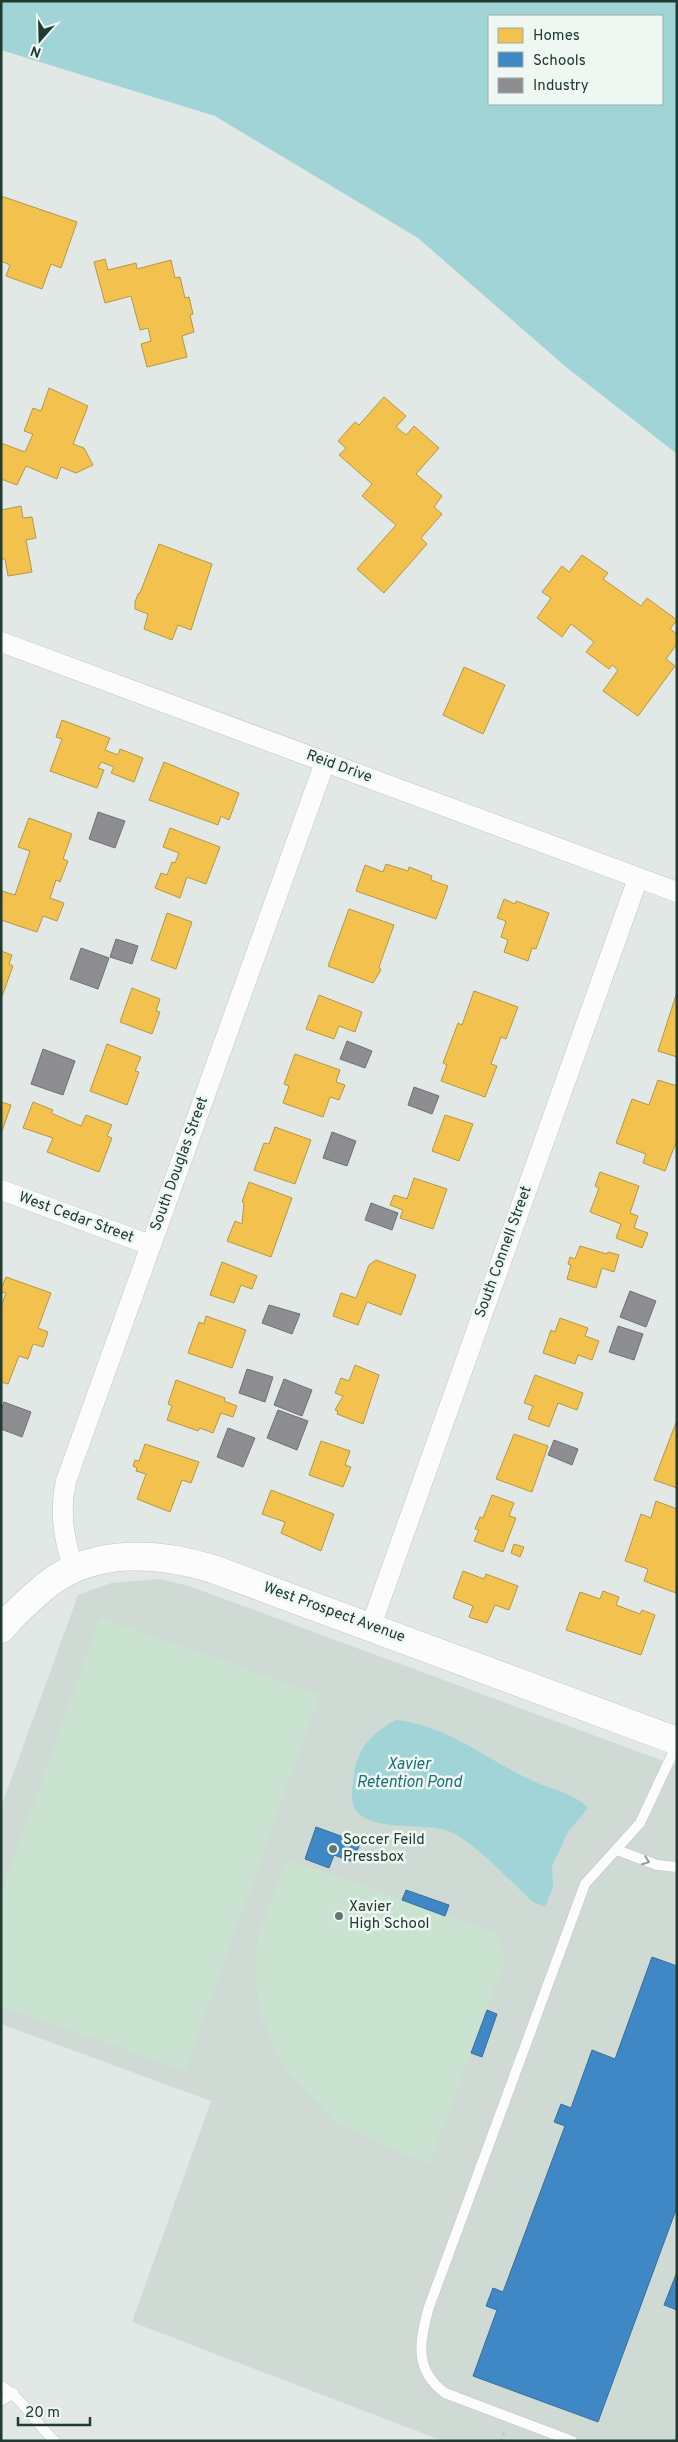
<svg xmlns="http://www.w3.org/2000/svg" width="678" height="2442" font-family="Overpass,sans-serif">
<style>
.built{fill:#cfdad4}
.green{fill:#cae2d0}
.water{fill:#a1d4d7;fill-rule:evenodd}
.homes{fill:#f2c14e;stroke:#b39945}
.schools{fill:#3f88c5;stroke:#367199}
.industry{fill:#8d8d92;stroke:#6c7475}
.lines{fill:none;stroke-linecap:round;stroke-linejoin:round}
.service-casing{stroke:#bfc5c2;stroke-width:11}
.minor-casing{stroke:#bfc5c2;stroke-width:21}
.secondary-casing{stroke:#bec6c2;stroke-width:29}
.path{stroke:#bfc8c5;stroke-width:3;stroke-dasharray:2.5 4;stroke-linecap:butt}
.service{stroke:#fbfcfb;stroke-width:10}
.minor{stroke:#fbfcfb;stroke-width:20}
.secondary{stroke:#fbfcfb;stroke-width:28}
.oneway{stroke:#8e9c96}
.poi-dot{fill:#647870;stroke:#eff7f3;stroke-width:2}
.labels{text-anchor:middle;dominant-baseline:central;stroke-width:5;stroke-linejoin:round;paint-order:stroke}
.street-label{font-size:15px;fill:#203b31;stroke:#eff7f3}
.poi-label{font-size:15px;fill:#203b31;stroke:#eff7f3;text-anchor:start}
.water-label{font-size:16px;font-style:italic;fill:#197078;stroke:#eff7f3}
</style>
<rect width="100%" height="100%" fill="#e2e8e5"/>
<path class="built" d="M 159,1579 L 189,1586 L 677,1766 L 677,2441 L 443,2441 L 132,2322 L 211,2101 L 1,2024 L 1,1807 L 78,1595 L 111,1583 Z"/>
<g class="green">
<path d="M 100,1617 L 320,1695 L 185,2071 L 1,2006 L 1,1894 Z"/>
<path d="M 287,1859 L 495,1933 L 506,1958 L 430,2163 L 397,2151 L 333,2120 L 290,2075 L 278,2058 L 262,2020 L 256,1982 L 256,1953 L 259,1932 Z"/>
</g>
<g class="water">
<path d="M 1,1 L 677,1 L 677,454 L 566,367 L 418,238 L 215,116 L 1,50 ZM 489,16 L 662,16 L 662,104 L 489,104 Z"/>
<path d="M 396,1720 C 446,1725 486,1759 531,1780 C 549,1789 574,1793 588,1808 L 568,1832 L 552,1866 L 553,1887 L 545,1907 L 533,1902 C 512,1883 478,1846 453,1833 C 428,1819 352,1838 352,1796 C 352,1789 353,1781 354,1774 C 358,1747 373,1732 396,1720 Z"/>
</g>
<g class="homes">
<path d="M 1,196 L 77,222 L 61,268 L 51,264 L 42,289 L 6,276 L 10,265 L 1,261 Z"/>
<path d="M 105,259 L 108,270 L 136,263 L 137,269 L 171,260 L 175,278 L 180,277 L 185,298 L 189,297 L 193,314 L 190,315 L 194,332 L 182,336 L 187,357 L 147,367 L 141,344 L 151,341 L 148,328 L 140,330 L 131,296 L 105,303 L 94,262 Z"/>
<path d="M 49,388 L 88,406 L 73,444 L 84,448 L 93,465 L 76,473 L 61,467 L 57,479 L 26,466 L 17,485 L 1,479 L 1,443 L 25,452 L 33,434 L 24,431 L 33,408 L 41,411 Z"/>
<path d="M 384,397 L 406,416 L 396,427 L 406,435 L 414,426 L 439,448 L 416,474 L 442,496 L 434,507 L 442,514 L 421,538 L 427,544 L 384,593 L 357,569 L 396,525 L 362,496 L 372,484 L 339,455 L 346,448 L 338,441 L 355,422 L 359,425 Z"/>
<path d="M 21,506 L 23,518 L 32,517 L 36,538 L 26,540 L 32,572 L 8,576 L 5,559 L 1,559 L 1,510 Z"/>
<path d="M 159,544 L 212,564 L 191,630 L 178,625 L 172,640 L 144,629 L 148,614 L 135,609 L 135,602 L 138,594 L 140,593 Z"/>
<path d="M 582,555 L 608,573 L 603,579 L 641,606 L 647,598 L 677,620 L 670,629 L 677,634 L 677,644 L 666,659 L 675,666 L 638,716 L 603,691 L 618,670 L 612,665 L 609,669 L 586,652 L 594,642 L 571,624 L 562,637 L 537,618 L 551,598 L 542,592 L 562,566 L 569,572 Z"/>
<path d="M 464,667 L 505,685 L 483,734 L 443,715 Z"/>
<path d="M 62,720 L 110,738 L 105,750 L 118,755 L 120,749 L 143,758 L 134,782 L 111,773 L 114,767 L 101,762 L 98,768 L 104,770 L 97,788 L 50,771 L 62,739 L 56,737 Z"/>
<path d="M 164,762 L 239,793 L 229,820 L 221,816 L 218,825 L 149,800 Z"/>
<path d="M 29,818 L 72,834 L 63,859 L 68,861 L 60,882 L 56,880 L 50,898 L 64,903 L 57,921 L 43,916 L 37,932 L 1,920 L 2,891 L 15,895 L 30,851 L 18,847 Z"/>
<path d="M 170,828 L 220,847 L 206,884 L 187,877 L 180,898 L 155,888 L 161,873 L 167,875 L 172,862 L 175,863 L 179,853 L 163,847 Z"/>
<path d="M 386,864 L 408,871 L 409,867 L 432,876 L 431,880 L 448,886 L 436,919 L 356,891 L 365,865 L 383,872 Z"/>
<path d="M 504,899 L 515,904 L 516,901 L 549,913 L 536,949 L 532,948 L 528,961 L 504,952 L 508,940 L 501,937 L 506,921 L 497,918 Z"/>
<path d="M 349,909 L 394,925 L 379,967 L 381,970 L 373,983 L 328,966 Z"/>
<path d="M 167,913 L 192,922 L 176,969 L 151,960 Z"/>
<path d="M 1,951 L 12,955 L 9,964 L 13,966 L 1,999 Z"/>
<path d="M 132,988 L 160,999 L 156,1011 L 160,1012 L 152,1034 L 120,1022 Z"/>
<path d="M 474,991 L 518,1007 L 506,1039 L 501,1037 L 491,1064 L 497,1066 L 485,1097 L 441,1081 L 447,1065 L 443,1063 L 458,1023 L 462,1025 Z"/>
<path d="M 677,992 L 677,1057 L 658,1051 Z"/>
<path d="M 319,995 L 362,1012 L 355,1032 L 339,1026 L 334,1039 L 306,1029 Z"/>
<path d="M 107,1044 L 141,1057 L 135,1071 L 139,1072 L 127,1105 L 90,1091 Z"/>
<path d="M 295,1054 L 340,1070 L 336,1082 L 345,1085 L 339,1100 L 330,1097 L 323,1117 L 283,1103 L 289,1086 L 284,1084 Z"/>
<path d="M 658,1080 L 677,1086 L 677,1140 L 665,1171 L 643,1163 L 646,1154 L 616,1143 L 632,1099 L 649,1105 Z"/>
<path d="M 1,1102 L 11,1105 L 1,1134 Z"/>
<path d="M 33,1102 L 53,1110 L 51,1113 L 81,1126 L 86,1115 L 112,1125 L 107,1136 L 112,1138 L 99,1172 L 47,1152 L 53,1138 L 23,1128 Z"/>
<path d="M 445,1115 L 473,1124 L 459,1161 L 432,1151 Z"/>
<path d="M 275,1127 L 311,1140 L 295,1184 L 254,1170 L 264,1143 L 269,1144 Z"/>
<path d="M 600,1172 L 639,1186 L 630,1213 L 638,1216 L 634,1228 L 648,1233 L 642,1248 L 616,1238 L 621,1224 L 590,1212 L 599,1188 L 595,1186 Z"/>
<path d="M 414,1178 L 447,1189 L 433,1229 L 400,1218 L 403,1210 L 390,1205 L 394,1195 L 407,1199 Z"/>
<path d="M 249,1182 L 292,1198 L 271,1257 L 227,1241 L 235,1221 L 242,1224 L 244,1203 L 242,1202 Z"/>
<path d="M 580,1246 L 607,1254 L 608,1252 L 619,1255 L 614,1272 L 602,1268 L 596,1288 L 567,1279 L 571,1265 L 568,1264 L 570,1257 L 575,1259 Z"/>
<path d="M 376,1260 L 416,1275 L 401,1315 L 367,1302 L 358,1325 L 333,1316 L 341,1293 L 356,1298 L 369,1265 Z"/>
<path d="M 222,1262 L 257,1276 L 252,1289 L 241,1285 L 234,1303 L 210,1295 Z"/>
<path d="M 6,1277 L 51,1293 L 38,1328 L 48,1332 L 43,1347 L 33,1344 L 28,1359 L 19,1356 L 8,1384 L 1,1382 L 1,1307 L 6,1293 L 1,1292 L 1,1289 Z"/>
<path d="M 206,1316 L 246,1330 L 232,1368 L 188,1353 L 199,1322 L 204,1324 Z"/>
<path d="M 560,1318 L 588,1328 L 585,1336 L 599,1341 L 592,1360 L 578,1355 L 575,1364 L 543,1353 L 551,1330 L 555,1332 Z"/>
<path d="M 355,1365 L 379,1375 L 363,1424 L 337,1414 L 338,1411 L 335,1410 L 343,1396 L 335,1393 L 341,1378 L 349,1381 Z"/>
<path d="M 535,1375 L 583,1393 L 577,1410 L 558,1403 L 549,1427 L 528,1419 L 533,1406 L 524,1403 Z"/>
<path d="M 176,1380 L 225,1398 L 224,1401 L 237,1406 L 233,1417 L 221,1413 L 213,1433 L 200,1428 L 198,1431 L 167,1420 L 172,1406 L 168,1404 Z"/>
<path d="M 677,1420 L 677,1488 L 654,1480 Z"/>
<path d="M 514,1434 L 548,1446 L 532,1492 L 496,1479 Z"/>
<path d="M 321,1441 L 350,1451 L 345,1465 L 351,1467 L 343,1487 L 309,1475 Z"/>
<path d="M 145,1444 L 199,1462 L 191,1483 L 182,1480 L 170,1512 L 137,1499 L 146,1474 L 136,1471 L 137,1468 L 133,1466 L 135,1460 L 139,1461 Z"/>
<path d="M 271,1490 L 334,1514 L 321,1551 L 281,1533 L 285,1522 L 262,1514 Z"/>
<path d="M 492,1495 L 514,1503 L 509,1516 L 516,1518 L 503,1552 L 474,1541 L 479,1530 L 475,1529 L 480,1517 L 483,1518 Z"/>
<path d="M 656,1501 L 677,1509 L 676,1593 L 644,1581 L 648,1569 L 625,1561 L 641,1514 L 651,1518 Z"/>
<path d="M 514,1544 L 524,1547 L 520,1557 L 511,1553 Z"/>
<path d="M 463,1571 L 484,1579 L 486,1574 L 518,1586 L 509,1610 L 495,1605 L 487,1623 L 469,1617 L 473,1606 L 453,1598 Z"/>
<path d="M 603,1591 L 619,1597 L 616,1605 L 640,1614 L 642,1610 L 655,1615 L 641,1655 L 566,1630 L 580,1592 L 600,1599 Z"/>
</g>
<g class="schools">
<path d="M 316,1827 L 360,1843 L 353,1862 L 334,1855 L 329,1868 L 305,1859 Z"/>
<path d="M 406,1890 L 449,1905 L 445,1916 L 402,1900 Z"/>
<path d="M 652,1957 L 677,1966 L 677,2207 L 598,2422 L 473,2376 L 497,2310 L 486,2306 L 493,2288 L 503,2292 L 565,2126 L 554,2122 L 561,2104 L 571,2108 L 592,2050 L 615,2059 Z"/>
<path d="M 487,2010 L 497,2014 L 482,2057 L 471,2053 Z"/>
<path d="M 677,2272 L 677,2310 L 664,2305 Z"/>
</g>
<g class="industry">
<path d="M 98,812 L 125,821 L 115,848 L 89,839 Z"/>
<path d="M 116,939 L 138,946 L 132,964 L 110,957 Z"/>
<path d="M 81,948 L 109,958 L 98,989 L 70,979 Z"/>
<path d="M 347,1041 L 372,1051 L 365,1068 L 340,1059 Z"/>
<path d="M 43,1049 L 75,1061 L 63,1095 L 31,1084 Z"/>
<path d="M 414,1087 L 439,1096 L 432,1114 L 408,1105 Z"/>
<path d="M 332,1132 L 356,1141 L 347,1166 L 323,1158 Z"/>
<path d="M 371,1203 L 398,1213 L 392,1230 L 365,1220 Z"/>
<path d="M 630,1291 L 656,1301 L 646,1327 L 620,1317 Z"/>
<path d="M 269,1305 L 300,1314 L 292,1334 L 262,1323 Z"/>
<path d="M 618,1326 L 643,1334 L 634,1360 L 609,1352 Z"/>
<path d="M 247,1369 L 273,1377 L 265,1402 L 239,1393 Z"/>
<path d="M 284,1379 L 312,1390 L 302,1416 L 274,1405 Z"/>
<path d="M 4,1402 L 31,1412 L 22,1437 L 1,1429 L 1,1410 Z"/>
<path d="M 278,1410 L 308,1421 L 297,1450 L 267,1438 Z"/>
<path d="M 228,1428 L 255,1438 L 243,1467 L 217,1457 Z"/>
<path d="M 554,1440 L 578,1449 L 572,1465 L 548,1455 Z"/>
</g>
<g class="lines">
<defs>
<g id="service">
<path d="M 617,1850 L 657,1865 L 677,1867"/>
<path d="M 1,2386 C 23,2398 35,2424 55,2441"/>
<path d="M 1,2401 L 14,2393"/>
<path d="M 572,2441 L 445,2393 C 414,2370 419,2341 429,2307 L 585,1884 L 640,1823 L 677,1744"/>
</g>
<g id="minor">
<path d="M 1,642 L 677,892"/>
<path d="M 1,1190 L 150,1245"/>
<path d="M 74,1570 C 64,1540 59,1512 66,1481 L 325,762"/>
<path d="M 371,1626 L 638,878"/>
</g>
<path id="secondary" d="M 1,1629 C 15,1613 32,1597 48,1584 C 95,1548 160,1552 213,1569 L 677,1741"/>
</defs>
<use href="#service" class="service-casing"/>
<use href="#minor" class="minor-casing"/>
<use href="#secondary" class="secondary-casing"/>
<path class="path" d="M 501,2441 L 504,2433"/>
<use href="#service" class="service"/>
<use href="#minor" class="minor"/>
<use href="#secondary" class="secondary"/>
</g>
<defs><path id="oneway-chevron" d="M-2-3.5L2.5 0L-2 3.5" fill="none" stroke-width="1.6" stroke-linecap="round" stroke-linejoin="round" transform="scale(1.25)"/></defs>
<use class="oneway" href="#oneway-chevron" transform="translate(646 1861) rotate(21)"/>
<g class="poi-dot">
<circle cx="333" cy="1849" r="5"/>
<circle cx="339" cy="1916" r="5"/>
</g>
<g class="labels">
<g class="street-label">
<text transform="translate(339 767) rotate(20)">Reid Drive</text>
<text transform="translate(180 1164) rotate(-70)">South Douglas Street</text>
<text transform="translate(76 1218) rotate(20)">West Cedar Street</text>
<text transform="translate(504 1252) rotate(-70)">South Connell Street</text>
<text transform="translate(334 1613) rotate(20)">West Prospect Avenue</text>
</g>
<g class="poi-label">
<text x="343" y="1840">Soccer Feild<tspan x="343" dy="17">Pressbox</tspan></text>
<text x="349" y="1907">Xavier<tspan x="349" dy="17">High School</tspan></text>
</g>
<g class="water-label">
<text x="409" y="1765">Xavier<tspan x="409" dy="18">Retention Pond</tspan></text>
</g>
</g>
<rect width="678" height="2442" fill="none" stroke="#203b31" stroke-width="5"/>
<rect x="488" y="15" width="175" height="90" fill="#eff7f3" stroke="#9caca5"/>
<rect x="498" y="28" width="25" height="15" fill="#f2c14e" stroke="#9caca5"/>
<text x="533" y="40" font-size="15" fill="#203b31">Homes</text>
<rect x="498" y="52" width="25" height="15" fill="#3f88c5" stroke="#9caca5"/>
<text x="533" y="65" font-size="15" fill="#203b31">Schools</text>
<rect x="498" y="78" width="25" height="15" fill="#8d8d92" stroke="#9caca5"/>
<text x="533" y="90" font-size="15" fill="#203b31">Industry</text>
<g transform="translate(40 40) rotate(200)" stroke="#eff7f3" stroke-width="4" paint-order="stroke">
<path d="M0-4L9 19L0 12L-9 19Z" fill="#203b31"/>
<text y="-8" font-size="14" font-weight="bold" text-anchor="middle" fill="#203b31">N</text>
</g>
<path d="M18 2417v8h72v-8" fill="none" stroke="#203b31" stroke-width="2.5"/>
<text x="25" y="2417" font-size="15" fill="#203b31" stroke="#eff7f3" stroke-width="4" paint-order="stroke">20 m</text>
</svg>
